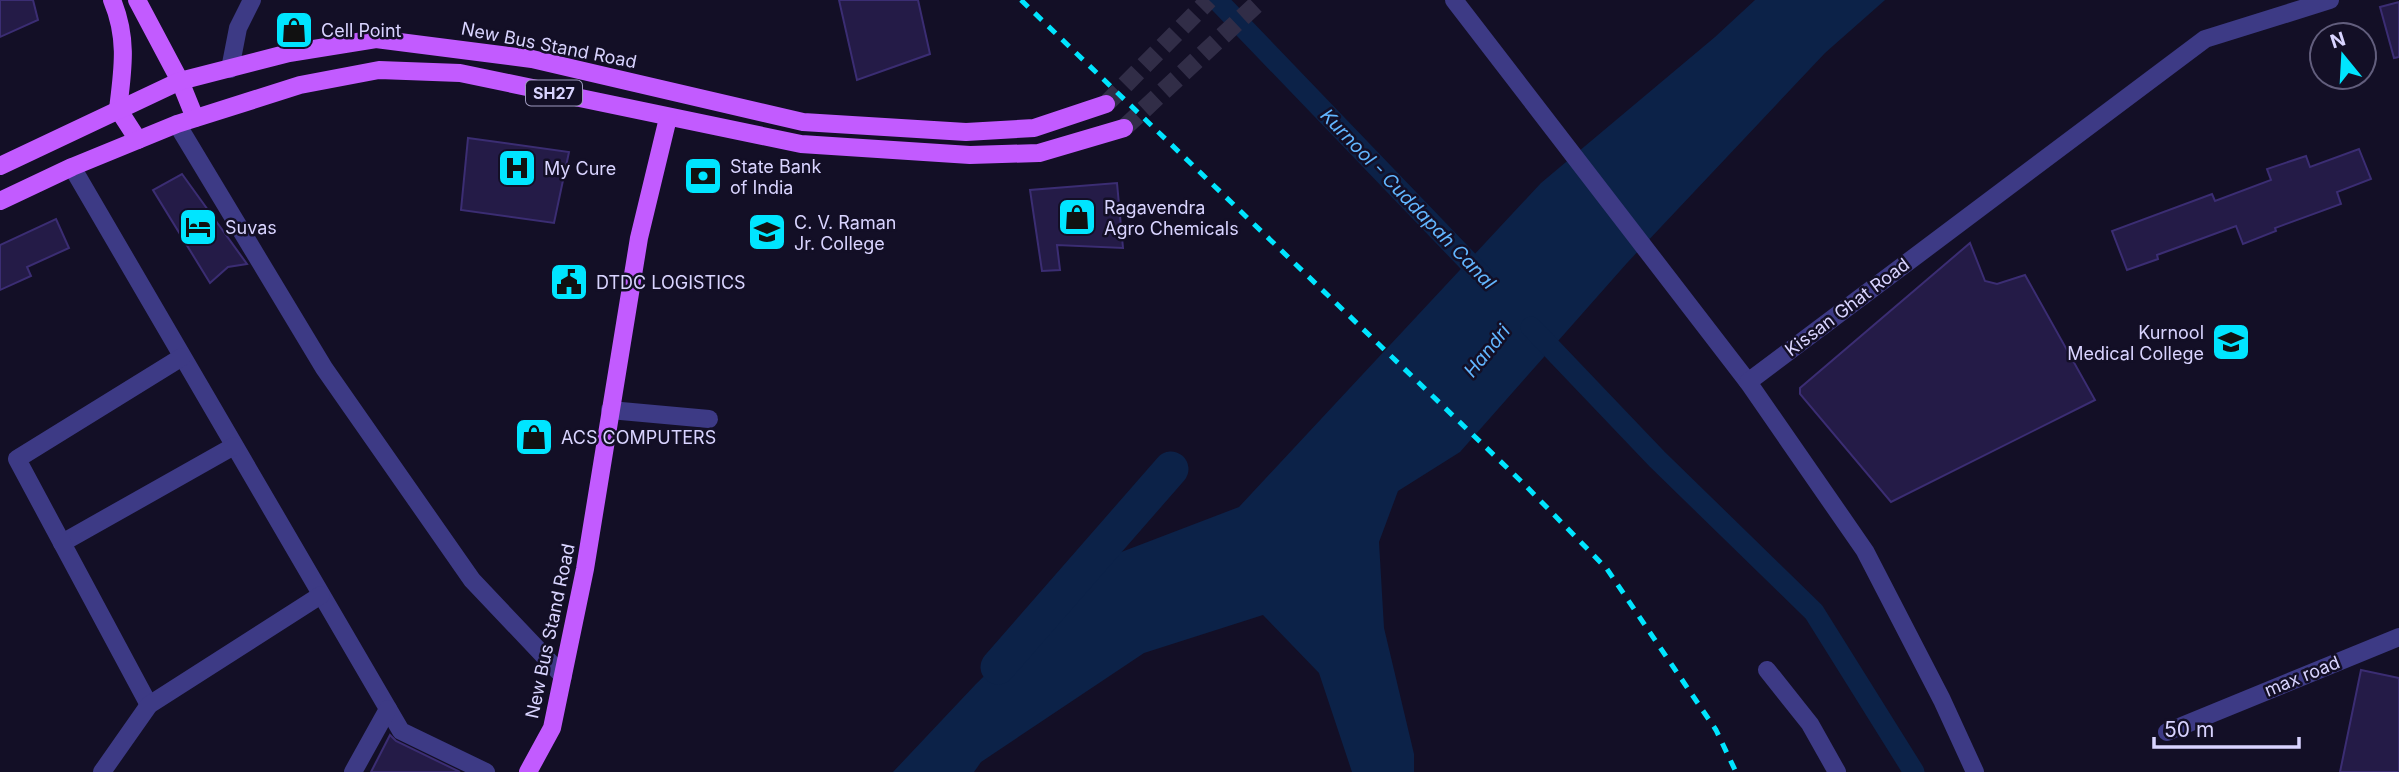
<svg xmlns="http://www.w3.org/2000/svg" width="2399" height="772" font-family="Inter,sans-serif">
<style>
.water{fill:#0c2248}
.lines{fill:none;stroke-linecap:round;stroke-linejoin:round}
.canal{stroke:#0c2248;stroke-width:21}
.river{stroke:#0c2248;stroke-width:35}
.building{fill:#241b47;stroke:#3b2d73;stroke-width:2}
.major-tunnel{stroke:#312d47;stroke-width:18;stroke-dasharray:18 9;stroke-linecap:butt}
.minor{stroke:#3d3a85;stroke-width:18}
.major{stroke:#c25bff;stroke-width:18}
.rail{stroke:#00e5ff;stroke-width:5;stroke-dasharray:10 9;stroke-linecap:butt}
.labels{text-anchor:middle;dominant-baseline:central;stroke-width:5;stroke-linejoin:round;paint-order:stroke}
.shield{fill:#130f26;stroke:#9e99be;stroke-width:2}
.shield-label{font-size:16px;font-weight:bold;fill:#d9d4ff}
.poi-label{font-size:18px;fill:#d9d4ff;stroke:#130f26;text-anchor:start}
.street-label{font-size:18px;fill:#d9d4ff;stroke:#130f26}
.water-label{font-size:19px;font-style:italic;fill:#62b6ff;stroke:#130f26}
</style>
<rect width="100%" height="100%" fill="#130f26"/>
<path class="water" d="M 1755,0 L 1885,0 L 1825,53 L 1627,263 L 1460,452 L 1398,491 L 1379,542 L 1384,628 L 1414,754 L 1414,772 L 1352,772 L 1319,673 L 1263,615 L 1144,653 L 981,762 L 974,772 L 893,772 L 976,684 L 1103,559 L 1239,507 L 1541,183 L 1715,37 Z"/>
<g class="lines">
<g class="canal">
<path d="M 1217,0 L 1487,281"/>
<path d="M 1531,327 L 1657,459 L 1814,612 L 1914,772"/>
</g>
<path class="river" d="M 998,667 L 1171,469"/>
</g>
<g class="building">
<path d="M 0,0 L 33,0 L 38,20 L 0,37 Z"/>
<path d="M 839,0 L 918,0 L 930,54 L 857,80 Z"/>
<path d="M 2399,2 L 2399,57 L 2394,58 L 2380,7 Z"/>
<path d="M 468,138 L 569,152 L 554,223 L 461,210 Z"/>
<path d="M 2359,149 L 2371,179 L 2337,192 L 2341,204 L 2275,228 L 2276,231 L 2243,244 L 2236,226 L 2157,255 L 2158,259 L 2127,270 L 2112,231 L 2212,194 L 2215,201 L 2271,180 L 2267,169 L 2306,156 L 2310,167 Z"/>
<path d="M 716,163 L 712,192 L 691,189 L 694,164 Z"/>
<path d="M 182,174 L 247,264 L 228,267 L 210,283 L 153,190 Z"/>
<path d="M 1117,183 L 1123,248 L 1057,245 L 1060,270 L 1042,271 L 1030,190 Z"/>
<path d="M 56,219 L 69,248 L 27,267 L 31,276 L 0,290 L 0,245 Z"/>
<path d="M 1970,243 L 1985,281 L 1997,284 L 2025,275 L 2095,400 L 1891,502 L 1800,394 L 1800,388 Z"/>
<path d="M 2361,670 L 2399,678 L 2399,772 L 2340,772 Z"/>
<path d="M 390,735 L 396,741 L 460,772 L 371,772 Z"/>
</g>
<g class="lines">
<g class="major-tunnel">
<path d="M 1106,104 L 1209,0"/>
<path d="M 1124,128 L 1261,0"/>
</g>
<g class="minor">
<path d="M 1454,0 L 1748,382"/>
<path d="M 230,69 L 238,28 L 252,0"/>
<path d="M 177,124 L 324,368 L 472,580 L 563,676"/>
<path d="M 72,167 L 401,731 L 486,772"/>
<path d="M 610,410 L 709,419"/>
<path d="M 62,543 L 234,446"/>
<path d="M 1767,670 L 1810,724 L 1837,772"/>
<path d="M 149,705 L 17,459 L 182,357"/>
<path d="M 2167,732 L 2399,637"/>
<path d="M 102,772 L 149,705 L 321,595"/>
<path d="M 353,772 L 388,709"/>
<path d="M 1975,772 L 1942,700 L 1865,551 L 1748,382 L 2205,39 L 2330,0"/>
</g>
<g class="major">
<path d="M 112,0 C 128,38 123,69 118,109 L 138,140"/>
<path d="M 137,0 L 180,81 L 195,118"/>
<path d="M 0,166 L 180,81 L 289,53 L 376,39 L 532,59 L 803,122 L 966,132 L 1034,128 L 1106,104"/>
<path d="M 0,201 L 72,167 L 177,124 L 300,85 L 379,70 L 460,73 L 801,144 L 970,155 L 1039,153 L 1124,128"/>
<path d="M 528,772 L 552,728 L 585,569 L 639,238 L 668,118"/>
</g>
<path class="rail" d="M 1021,0 L 1524,484 L 1607,569 L 1716,730 L 1736,772"/>
</g>
<defs>
<symbol id="shop-square" viewBox="-11 -11 22 22"><rect x="-9" y="-9" width="18" height="18" rx="4" fill="#00e5ff" stroke="#130f26"/><path d="M-5-2.5h2.3a2.7 3.5 0 0 1 5.4 0H5L5.5 6h-11ZM-1.5-2.5h3a1.5 2.3 0 0 0-3 0Z" fill="#111"/></symbol>
<symbol id="hospital-square" viewBox="-11 -11 22 22"><rect x="-9" y="-9" width="18" height="18" rx="4" fill="#00e5ff" stroke="#130f26"/><path d="M-5-5h3v3.5h4V-5h3V5h-3V1.5h-4V5h-3Z" fill="#111"/></symbol>
<symbol id="bank-square" viewBox="-11 -11 22 22"><rect x="-9" y="-9" width="18" height="18" rx="4" fill="#00e5ff" stroke="#130f26"/><path d="M-6-4H6V4H-6ZM0-2.3a2.3 2.3 0 1 0 0 4.6a2.3 2.3 0 1 0 0-4.6Z" fill="#111"/></symbol>
<symbol id="hotel-square" viewBox="-11 -11 22 22"><rect x="-9" y="-9" width="18" height="18" rx="4" fill="#00e5ff" stroke="#130f26"/><path d="M-6-4.5h1.5V1H6V5H4.5V3h-9V5H-6ZM-4 0a1.8 1.8 0 1 1 3.6 0ZM.5 0V-2.5h3Q6-2.5 6 0Z" fill="#111"/></symbol>
<symbol id="school-square" viewBox="-11 -11 22 22"><rect x="-9" y="-9" width="18" height="18" rx="4" fill="#00e5ff" stroke="#130f26"/><path d="M0-5L7-2L0 1L-7-2ZM-4 1L0 2.5L4 1V4Q0 6-4 4Z" fill="#111"/></symbol>
<symbol id="civic-square" viewBox="-11 -11 22 22"><rect x="-9" y="-9" width="18" height="18" rx="4" fill="#00e5ff" stroke="#130f26"/><path d="M-.6-6.5H3V-4.5H.6V-3L4-1V1h2V6H-6V1h2V-1L-.6-3ZM-1.2 2.5V6h2.4V2.5Z" fill="#111"/></symbol>
<symbol id="university-square" viewBox="-11 -11 22 22"><rect x="-9" y="-9" width="18" height="18" rx="4" fill="#00e5ff" stroke="#130f26"/><path d="M0-5L7-2L0 1L-7-2ZM-4 1L0 2.5L4 1V4Q0 6-4 4Z" fill="#111"/></symbol>
</defs>
<g fill-rule="evenodd">
<use href="#shop-square" x="272" y="8" width="44" height="44"/>
<use href="#hospital-square" x="495" y="146" width="44" height="44"/>
<use href="#bank-square" x="681" y="154" width="44" height="44"/>
<use href="#shop-square" x="1055" y="195" width="44" height="44"/>
<use href="#hotel-square" x="176" y="205" width="44" height="44"/>
<use href="#school-square" x="745" y="210" width="44" height="44"/>
<use href="#civic-square" x="547" y="260" width="44" height="44"/>
<use href="#university-square" x="2209" y="320" width="44" height="44"/>
<use href="#shop-square" x="512" y="415" width="44" height="44"/>
</g>
<g class="labels">
<rect class="shield" x="526" y="80.5" width="56" height="25" rx="5"/>
<g class="shield-label">
<text x="554" y="93">SH27</text>
</g>
<g class="poi-label">
<text x="321" y="30">Cell Point</text>
<text x="730" y="166">State Bank<tspan x="730" dy="21">of India</tspan></text>
<text x="544" y="168">My Cure</text>
<text x="1104" y="207">Ragavendra<tspan x="1104" dy="21">Agro Chemicals</tspan></text>
<text x="794" y="222">C. V. Raman<tspan x="794" dy="21">Jr. College</tspan></text>
<text x="225" y="227">Suvas</text>
<text x="596" y="282">DTDC LOGISTICS</text>
<text x="2204" y="332" text-anchor="end">Kurnool<tspan x="2204" dy="21">Medical College</tspan></text>
<text x="561" y="437">ACS COMPUTERS</text>
</g>
<g class="street-label">
<text transform="translate(549 45) rotate(11)">New Bus Stand Road</text>
<text transform="translate(1847 307) rotate(-37)">Kissan Ghat Road</text>
<text transform="translate(550 631) rotate(-78)">New Bus Stand Road</text>
<text transform="translate(2302 676) rotate(-22)">max road</text>
</g>
<g class="water-label">
<text transform="translate(1408 199) rotate(46)">Kurnool - Cuddapah Canal</text>
<text transform="translate(1487 351) rotate(-51)">Handri</text>
</g>
</g>
<g transform="translate(2343 56) rotate(342)"><circle r="33" fill="#130f26" stroke="#625e7d" stroke-width="2"/>
<path d="M0-5L12 26L0 18L-12 26Z" fill="#00e5ff"/>
<text y="-10" font-size="19" font-weight="bold" text-anchor="middle" fill="#d9d4ff">N</text>
</g>
<path d="M2154 737v10h145v-10" fill="none" stroke="#d9d4ff" stroke-width="3.5"/>
<text x="2164" y="737" font-size="21" fill="#d9d4ff" stroke="#130f26" stroke-width="5" paint-order="stroke">50 m</text>
</svg>
